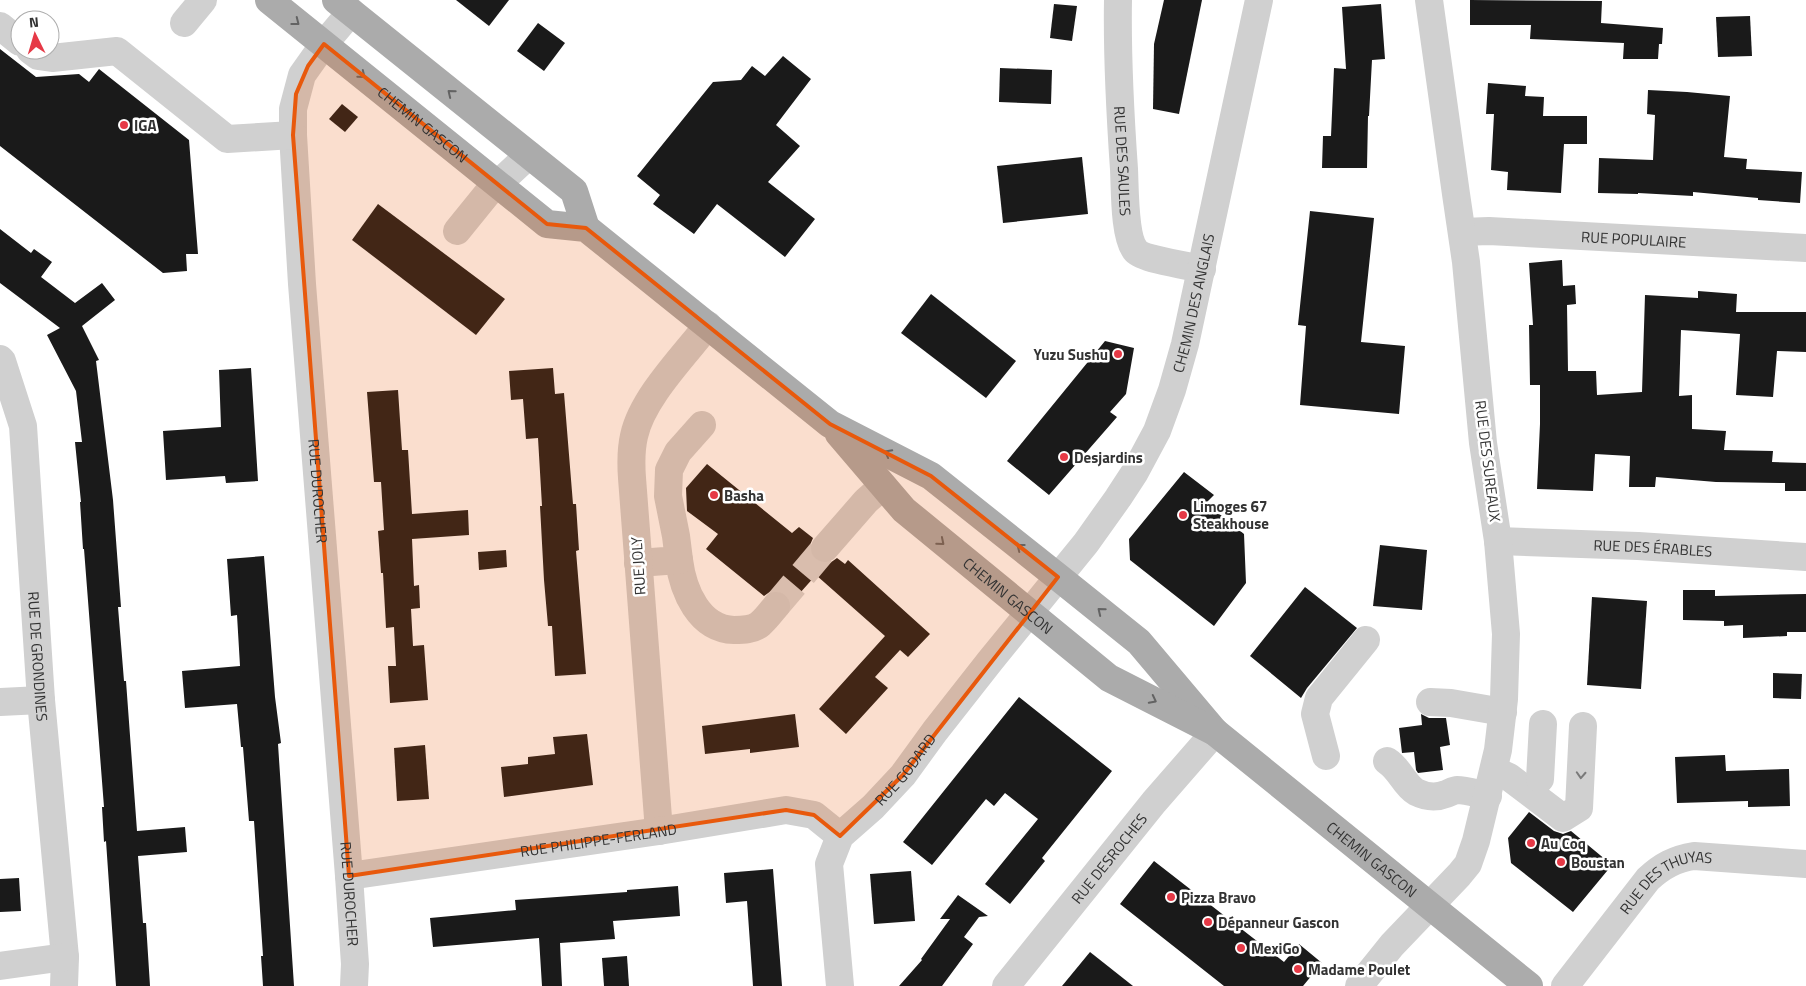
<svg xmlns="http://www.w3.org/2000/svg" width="1806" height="986" font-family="'Titillium Web',sans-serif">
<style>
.building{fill:#1a1a1a}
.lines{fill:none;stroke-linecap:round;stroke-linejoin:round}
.minor-tunnel{stroke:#d6d6d6;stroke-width:28;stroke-dasharray:28 14;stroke-linecap:butt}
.minor{stroke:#d0d0d0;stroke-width:28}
.major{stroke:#ababab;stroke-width:28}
.oneway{stroke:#636363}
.oneway2{stroke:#7a7a7a}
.marked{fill:#e8590c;fill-opacity:0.2;stroke:#e8590c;stroke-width:4;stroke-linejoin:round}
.poi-dot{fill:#e63946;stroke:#fff;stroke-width:2}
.labels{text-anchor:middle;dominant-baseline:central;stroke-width:5;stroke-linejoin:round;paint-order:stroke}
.street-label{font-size:15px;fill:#333;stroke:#fff}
.poi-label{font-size:15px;font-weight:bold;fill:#333;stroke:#fff;text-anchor:start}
</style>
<rect width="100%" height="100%" fill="#fff"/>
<g class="building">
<path d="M 456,0 L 509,0 L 489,26 Z"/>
<path d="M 1164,0 L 1202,0 L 1179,114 L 1153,109 L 1154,44 Z"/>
<path d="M 1470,0 L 1602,1 L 1601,23 L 1663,28 L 1662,44 L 1659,44 L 1658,59 L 1623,59 L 1624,43 L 1530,39 L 1531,25 L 1470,25 Z"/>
<path d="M 1054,4 L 1077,6 L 1072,41 L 1050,38 Z"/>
<path d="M 1381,4 L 1385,59 L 1372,60 L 1369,116 L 1368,116 L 1367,168 L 1322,168 L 1323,136 L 1331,136 L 1334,68 L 1346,69 L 1342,7 Z"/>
<path d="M 1750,16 L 1752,56 L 1718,57 L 1716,17 Z"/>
<path d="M 538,23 L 565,43 L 544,71 L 517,51 Z"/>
<path d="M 0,49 L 36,77 L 79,74 L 89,82 L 99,69 L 189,140 L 198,254 L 186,254 L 187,271 L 163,273 L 0,146 Z"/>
<path d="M 783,56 L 811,79 L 776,125 L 800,146 L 768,182 L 815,219 L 785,257 L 717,204 L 694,234 L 653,204 L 660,195 L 637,176 L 713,82 L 741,80 L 752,66 L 765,76 Z"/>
<path d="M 1000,68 L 1052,70 L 1051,104 L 999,102 Z"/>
<path d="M 1488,83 L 1526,86 L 1525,96 L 1544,97 L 1543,116 L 1587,116 L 1587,144 L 1564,144 L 1561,193 L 1507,190 L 1508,172 L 1491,170 L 1494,114 L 1486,114 Z"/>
<path d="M 1648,90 L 1687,92 L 1730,96 L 1724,157 L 1747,159 L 1746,169 L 1802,172 L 1800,203 L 1758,200 L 1758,198 L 1693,192 L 1693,196 L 1638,193 L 1638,194 L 1598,193 L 1599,158 L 1653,160 L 1655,115 L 1647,114 Z"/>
<path d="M 342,104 L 358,117 L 345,132 L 329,119 Z"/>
<path d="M 1082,157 L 1088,214 L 1003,223 L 997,166 Z"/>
<path d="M 378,204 L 505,299 L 476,335 L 352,240 Z"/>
<path d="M 1310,211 L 1374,218 L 1361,342 L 1405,346 L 1399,414 L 1300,405 L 1306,326 L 1298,325 Z"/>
<path d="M 0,229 L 31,253 L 34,249 L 52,262 L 41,277 L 75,303 L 102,283 L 115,300 L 82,326 L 99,360 L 96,361 L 113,500 L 121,607 L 118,607 L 124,681 L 126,681 L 137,831 L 185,827 L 187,852 L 138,856 L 143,923 L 146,923 L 150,986 L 116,986 L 106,841 L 104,842 L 102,807 L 104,807 L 84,549 L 83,549 L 80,502 L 81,502 L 75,442 L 82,442 L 76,391 L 47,335 L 60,328 L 0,283 Z"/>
<path d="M 1562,260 L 1563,286 L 1575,285 L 1576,304 L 1567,305 L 1568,371 L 1596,371 L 1597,395 L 1642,392 L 1645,295 L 1698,298 L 1698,291 L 1737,294 L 1736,312 L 1806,312 L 1806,352 L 1777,351 L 1773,397 L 1736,395 L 1740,334 L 1681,330 L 1679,396 L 1692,395 L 1692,429 L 1726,431 L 1724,450 L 1773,451 L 1772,462 L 1806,463 L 1806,491 L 1785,491 L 1785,483 L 1716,482 L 1656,477 L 1655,487 L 1629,487 L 1630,456 L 1595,454 L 1593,491 L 1537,489 L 1540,424 L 1540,385 L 1530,385 L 1529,325 L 1533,325 L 1529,263 Z"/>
<path d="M 931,294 L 1016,361 L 986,398 L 901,333 Z"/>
<path d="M 1105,341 L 1134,348 L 1126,394 L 1110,412 L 1117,417 L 1049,495 L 1007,461 Z"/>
<path d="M 251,368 L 258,481 L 226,483 L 225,476 L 166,480 L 163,431 L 221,427 L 219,370 Z"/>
<path d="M 553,368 L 555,394 L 564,393 L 573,504 L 576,504 L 579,550 L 576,551 L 586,674 L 555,676 L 552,626 L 548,626 L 544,580 L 540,506 L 542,506 L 538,438 L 526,439 L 523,399 L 511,400 L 509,371 Z"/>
<path d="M 398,390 L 402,450 L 408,450 L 412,514 L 468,510 L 469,535 L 412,539 L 414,586 L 419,585 L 420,608 L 411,609 L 413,646 L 424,645 L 428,700 L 390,703 L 388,666 L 396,666 L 394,627 L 386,628 L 383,573 L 381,573 L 378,531 L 384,530 L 381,482 L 374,482 L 367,392 Z"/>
<path d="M 707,464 L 792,533 L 799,527 L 813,538 L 810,545 L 810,553 L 815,560 L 822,563 L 830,563 L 837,558 L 845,564 L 848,560 L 930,634 L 908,657 L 900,650 L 875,677 L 888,688 L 846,734 L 819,709 L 885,636 L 816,575 L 791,603 L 786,594 L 779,591 L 771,591 L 764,596 L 706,549 L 718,534 L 687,511 L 686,488 Z"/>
<path d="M 1184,472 L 1214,495 L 1206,503 L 1244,534 L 1246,583 L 1214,626 L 1130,560 L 1129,539 Z"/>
<path d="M 1380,545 L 1427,550 L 1422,610 L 1373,606 Z"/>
<path d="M 506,550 L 507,567 L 479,570 L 478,552 Z"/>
<path d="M 264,556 L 275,697 L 281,743 L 278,744 L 294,986 L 263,986 L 261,956 L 263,956 L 254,821 L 249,821 L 243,747 L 241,747 L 237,704 L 185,708 L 182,671 L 240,666 L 237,615 L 231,616 L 227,559 Z"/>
<path d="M 1305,587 L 1357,628 L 1307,688 L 1301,698 L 1250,656 Z"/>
<path d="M 1683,590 L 1715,590 L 1715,596 L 1806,594 L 1806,632 L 1787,632 L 1787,636 L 1743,638 L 1743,625 L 1724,626 L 1724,621 L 1683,620 Z"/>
<path d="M 1592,597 L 1647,601 L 1641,689 L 1587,685 Z"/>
<path d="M 1773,673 L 1802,674 L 1801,699 L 1773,698 Z"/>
<path d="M 1019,697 L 1112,771 L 1042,858 L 1045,861 L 1010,904 L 985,884 L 1038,819 L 1005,793 L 994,806 L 986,799 L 932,865 L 903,842 Z"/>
<path d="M 795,714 L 799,747 L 750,753 L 750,749 L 705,754 L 702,726 Z"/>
<path d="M 1421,714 L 1429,718 L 1446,718 L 1450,745 L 1440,747 L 1443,770 L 1418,773 L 1416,770 L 1414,752 L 1402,753 L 1399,728 L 1422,725 Z"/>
<path d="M 587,734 L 593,785 L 504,797 L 501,767 L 528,764 L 528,757 L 555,754 L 553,737 Z"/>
<path d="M 425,745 L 429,799 L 397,801 L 394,748 Z"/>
<path d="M 1725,755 L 1726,771 L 1789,769 L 1790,806 L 1748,807 L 1748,801 L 1677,803 L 1675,757 Z"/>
<path d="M 1529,812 L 1554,831 L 1563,834 L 1571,831 L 1612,865 L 1573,912 L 1511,863 L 1508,838 Z"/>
<path d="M 1154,861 L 1284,962 L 1299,944 L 1322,963 L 1303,986 L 1224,986 L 1120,904 Z"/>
<path d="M 773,869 L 782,986 L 753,986 L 747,901 L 726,903 L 724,873 Z"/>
<path d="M 911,871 L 915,921 L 874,924 L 870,874 Z"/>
<path d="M 19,878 L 21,911 L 0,912 L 0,879 Z"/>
<path d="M 678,886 L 680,916 L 613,921 L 615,939 L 560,943 L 562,986 L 542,986 L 539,938 L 433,947 L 430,918 L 516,910 L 515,900 L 627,892 L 627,890 Z"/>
<path d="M 958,895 L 988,916 L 979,917 L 964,937 L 973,944 L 942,986 L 899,986 L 922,960 L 921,959 L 950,919 L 940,919 Z"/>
<path d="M 1090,952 L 1133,986 L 1062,986 Z"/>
<path d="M 627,956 L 629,986 L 604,986 L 602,958 Z"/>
</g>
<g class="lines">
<path class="minor-tunnel" d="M 776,606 L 825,548"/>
<g class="minor">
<path id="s1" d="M 1118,0 C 1117,56 1120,112 1124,169 C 1125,188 1124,238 1136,251 C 1143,259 1189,266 1202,269"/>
<path id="s2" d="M 351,12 L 324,44 L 302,75 L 293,109 L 293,135 L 302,284 L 349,876 L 355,964 L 354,986"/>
<path d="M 184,23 L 203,0"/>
<path d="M 0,26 L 20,42"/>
<path d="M 30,50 L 38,56 L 52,58 L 117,51 L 227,139 L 293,135"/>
<path d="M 457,231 L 487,194 L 529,155"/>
<path id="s3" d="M 1462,232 L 1489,231 L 1806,248"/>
<path id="s4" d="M 0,359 L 2,361 L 23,426 L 41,700 L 65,957 L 64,986"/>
<path id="s5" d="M 1498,541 L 1638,546 L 1806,557"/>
<path d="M 825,548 L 866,501 L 883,486"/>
<path d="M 679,560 C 683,591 699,629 734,630 C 743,630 753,630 760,624 C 766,619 771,612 776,606"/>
<path d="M 638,563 L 679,560 L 676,536 L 668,496 L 669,470 L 678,452 L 702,425"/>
<path d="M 0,702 L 41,700"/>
<path d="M 1430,702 L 1451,703 L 1503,712"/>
<path d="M 1326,756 L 1315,714 L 1319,698 L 1366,640"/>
<path d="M 1387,761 C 1400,769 1404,785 1416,792 C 1426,797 1436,798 1446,794 C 1449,793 1454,790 1457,790 C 1466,790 1478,794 1488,796"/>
<path d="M 1494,770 L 1509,777 L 1563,818 L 1579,808 L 1583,726"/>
<path d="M 1540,779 L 1543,724"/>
<path d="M 659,831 L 632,478 C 631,464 631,449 634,436 C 642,398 684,356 708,325"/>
<path id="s6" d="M 349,876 L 659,831 L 786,810 L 814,815 L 840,836"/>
<path d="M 0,966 L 65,957"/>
<path id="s7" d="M 840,986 L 829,864 L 840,836 L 873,807 L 903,775 L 935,731 L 990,661 L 1086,543 L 1118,498 L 1135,472 L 1157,431 L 1172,390 L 1185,344 L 1259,0"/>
<path id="s8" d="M 1006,986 L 1154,802 L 1215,732"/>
<path d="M 1359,986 L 1392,945 L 1459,875 L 1468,864 L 1476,841 L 1498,750 L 1504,699 L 1506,634 L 1498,541 L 1483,443 L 1466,262 L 1456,194 L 1429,0"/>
<path id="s9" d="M 1565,986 L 1648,879 C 1662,866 1675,859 1694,856 L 1806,864"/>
</g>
<g class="major">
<path id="s10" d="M 269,0 L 547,224 L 586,228 L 830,424 L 931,476 L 1058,577 L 1139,642 L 1215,732"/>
<path d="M 336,0 L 574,191 L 586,228"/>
<path id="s11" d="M 839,434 L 904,510 L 1109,678 L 1215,732 L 1529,986"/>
</g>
</g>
<defs><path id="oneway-chevron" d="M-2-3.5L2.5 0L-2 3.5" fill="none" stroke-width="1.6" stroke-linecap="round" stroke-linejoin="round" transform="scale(1.25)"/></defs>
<g class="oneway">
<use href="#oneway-chevron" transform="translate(296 22) rotate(38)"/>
<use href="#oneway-chevron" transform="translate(362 75) rotate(39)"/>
<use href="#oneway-chevron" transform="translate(451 93) rotate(-141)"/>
<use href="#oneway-chevron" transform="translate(888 453) rotate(-152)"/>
<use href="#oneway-chevron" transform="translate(941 542) rotate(40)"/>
<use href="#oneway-chevron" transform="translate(1020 547) rotate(-142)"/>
<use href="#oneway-chevron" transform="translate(1101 611) rotate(-141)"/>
<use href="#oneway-chevron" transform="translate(1153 700) rotate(27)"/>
</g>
<use class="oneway2" href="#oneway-chevron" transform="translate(1581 775) rotate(93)"/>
<path class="marked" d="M 324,44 L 547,224 L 586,228 L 830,424 L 931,476 L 1058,577 L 903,775 L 840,836 L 814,815 L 786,810 L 349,876 L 293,135 L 296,94 L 308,66 Z"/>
<g class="poi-dot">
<circle cx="124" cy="125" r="5"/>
<circle cx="1118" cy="354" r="5"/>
<circle cx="1064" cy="457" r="5"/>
<circle cx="714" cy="495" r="5"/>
<circle cx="1183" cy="515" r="5"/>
<circle cx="1531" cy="843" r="5"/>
<circle cx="1561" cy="862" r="5"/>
<circle cx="1171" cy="897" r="5"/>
<circle cx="1208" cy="922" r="5"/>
<circle cx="1241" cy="948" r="5"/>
<circle cx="1298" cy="969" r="5"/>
</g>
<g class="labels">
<g class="street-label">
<text stroke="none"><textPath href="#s10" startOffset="198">CHEMIN GASCON</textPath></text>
<text stroke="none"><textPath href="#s1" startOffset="161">RUE DES SAULES</textPath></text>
<text stroke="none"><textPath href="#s3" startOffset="172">RUE POPULAIRE</textPath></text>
<text stroke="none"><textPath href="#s7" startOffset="802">CHEMIN DES ANGLAIS</textPath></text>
<text transform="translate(1488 461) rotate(83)">RUE DES SUREAUX</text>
<text stroke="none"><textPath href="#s2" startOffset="498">RUE DUROCHER</textPath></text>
<text stroke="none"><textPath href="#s5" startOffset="155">RUE DES ÉRABLES</textPath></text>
<text transform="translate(638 566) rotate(-94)">RUE JOLY</text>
<text stroke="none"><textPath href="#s11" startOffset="235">CHEMIN GASCON</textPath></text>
<text stroke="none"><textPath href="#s4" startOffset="302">RUE DE GRONDINES</textPath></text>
<text stroke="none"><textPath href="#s7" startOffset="246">RUE GODARD</textPath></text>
<text stroke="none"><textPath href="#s6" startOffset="252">RUE PHILIPPE-FERLAND</textPath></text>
<text stroke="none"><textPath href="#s8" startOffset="164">RUE DESROCHES</textPath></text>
<text stroke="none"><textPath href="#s11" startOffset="686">CHEMIN GASCON</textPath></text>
<text stroke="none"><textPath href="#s9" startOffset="150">RUE DES THUYAS</textPath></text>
<text stroke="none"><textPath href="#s2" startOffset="902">RUE DUROCHER</textPath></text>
</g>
<g class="poi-label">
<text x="134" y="125">IGA</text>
<text x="1108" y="354" text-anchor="end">Yuzu Sushu</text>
<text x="1074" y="457">Desjardins</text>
<text x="724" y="495">Basha</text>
<text x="1193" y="506">Limoges 67<tspan x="1193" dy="17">Steakhouse</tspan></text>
<text x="1541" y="843">Au Coq</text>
<text x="1571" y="862">Boustan</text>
<text x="1181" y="897">Pizza Bravo</text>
<text x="1218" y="922">Dépanneur Gascon</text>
<text x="1251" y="948">MexiGo</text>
<text x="1308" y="969">Madame Poulet</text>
</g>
</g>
<g transform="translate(35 35) rotate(355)"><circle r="24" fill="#ffffff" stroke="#adadad"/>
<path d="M0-4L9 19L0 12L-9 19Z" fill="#e63946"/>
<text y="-8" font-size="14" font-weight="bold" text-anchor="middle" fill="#333333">N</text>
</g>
</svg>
